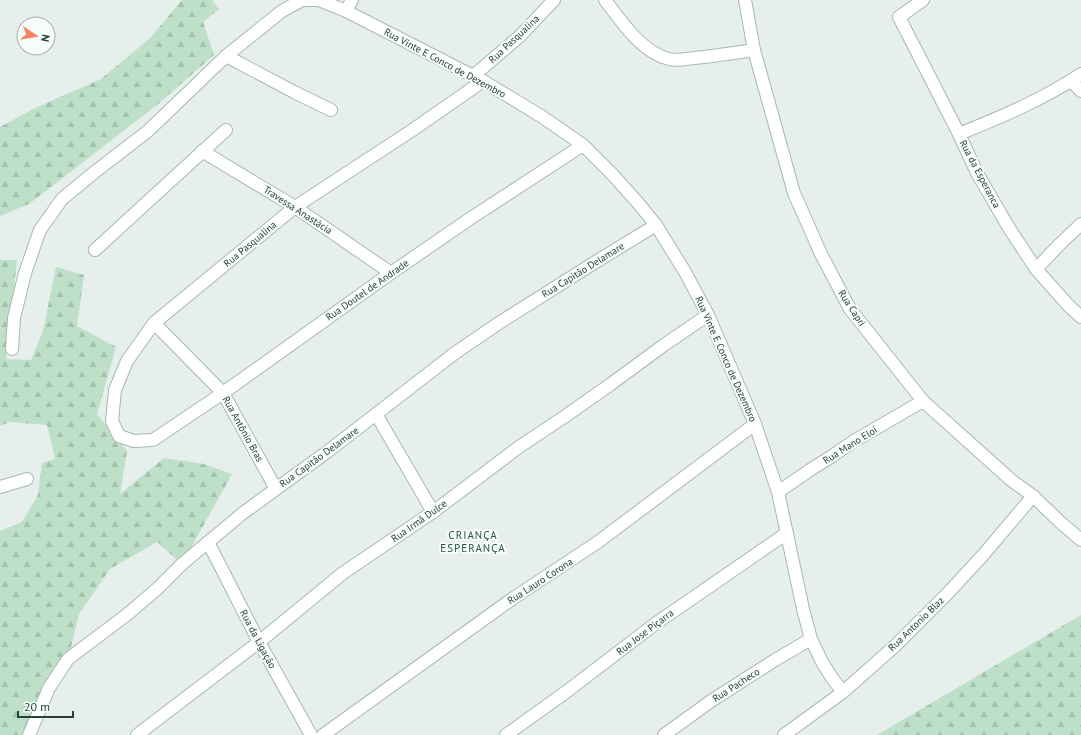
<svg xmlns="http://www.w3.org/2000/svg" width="1081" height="735" font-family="'PT Sans',sans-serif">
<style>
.forest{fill:url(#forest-firs)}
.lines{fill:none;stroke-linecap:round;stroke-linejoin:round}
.minor-casing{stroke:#a8b8b2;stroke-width:14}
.minor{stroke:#fff;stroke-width:12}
.labels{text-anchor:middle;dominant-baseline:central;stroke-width:4;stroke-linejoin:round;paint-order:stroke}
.street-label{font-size:10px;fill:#24423a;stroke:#f7fbf9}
.neighbourhood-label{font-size:11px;letter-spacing:1px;fill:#1f5548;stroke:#f7fbf9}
</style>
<defs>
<pattern id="forest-firs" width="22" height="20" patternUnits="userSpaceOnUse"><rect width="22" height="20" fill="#bfe0c8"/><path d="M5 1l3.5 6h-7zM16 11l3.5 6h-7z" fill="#a4c1ad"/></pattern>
</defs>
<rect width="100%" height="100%" fill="#e6efeb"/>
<g class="forest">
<path d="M 182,0 L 212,0 L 219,9 L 203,22 L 214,55 L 157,105 L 29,204 L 0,216 L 0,127 L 35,108 L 101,79 L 150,38 Z"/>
<path d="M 0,260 L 17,260 L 6,359 L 31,360 L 43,331 L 56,267 L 84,275 L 77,326 L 116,347 L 97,414 L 127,451 L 120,494 L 164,458 L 204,464 L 232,474 L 182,564 L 157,542 L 110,569 L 79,614 L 68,659 L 29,735 L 0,735 L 0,531 L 22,522 L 38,495 L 42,463 L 55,459 L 47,425 L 9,422 L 0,426 Z"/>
<path d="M 1081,615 L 1081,735 L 877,735 Z"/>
</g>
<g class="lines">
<defs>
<g id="minor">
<path d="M 605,0 C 621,21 642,53 669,59 C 677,61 686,59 694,58 C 714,56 734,53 754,50"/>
<path d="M 745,0 L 754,50 L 794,193 L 821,254 L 850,309 L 923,401 L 1011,480 L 1033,496 L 1060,522 L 1081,540"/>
<path d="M 923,0 L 899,17 L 959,134 L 977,173 L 1009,228 L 1036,269 L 1068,305 L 1081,317"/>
<path d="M 346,11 L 352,0"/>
<path d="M 226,56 L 296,93 L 331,110"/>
<path d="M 473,76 L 520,36 L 554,0"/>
<path d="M 483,81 L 411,131 L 295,207 L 154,323 L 127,361 L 115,390 L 112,421 L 119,436 L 134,441 L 153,440 L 223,393 L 391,273 L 471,218 L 583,145"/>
<path d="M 1071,81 L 1081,91"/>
<path d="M 959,134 C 1001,117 1044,99 1081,74"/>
<path d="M 202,151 L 295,207 L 391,273"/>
<path d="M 95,250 L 226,130"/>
<path d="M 1036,269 L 1060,244 L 1081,224"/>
<path d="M 154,323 L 223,393 L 276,489"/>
<path d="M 12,349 L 14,318 L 25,273 L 40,230 L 62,199 L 96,171 L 148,131 L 226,56 L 282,11 L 302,0 L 319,0 L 346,11 L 483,81 L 541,116 L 583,145 L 613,175 L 638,203 L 656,225 L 685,272 L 708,315 L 755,424 L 778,492 L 803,609 L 811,639 L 822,662 L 832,678 L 843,692"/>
<path d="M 376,414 L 433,512"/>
<path d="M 0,487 L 27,479"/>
<path d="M 778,492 L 810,470 L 832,456 L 854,441 L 923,401"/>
<path d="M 208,542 L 259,642 L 311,735"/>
<path d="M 29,735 L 49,688 L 68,659 L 129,613 L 158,588 L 182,564 L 243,513 L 327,452 L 455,353 L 499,323 L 594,263 L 656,225"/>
<path d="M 137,735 L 259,642 L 343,573 L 433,512 L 519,447 L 564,417 L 611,384 L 664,345 L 708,315"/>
<path d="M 323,735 L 512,599 L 598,542 L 755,424"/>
<path d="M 506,735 L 566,692 L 655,624 L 787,533"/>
<path d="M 664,735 L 711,701 L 775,660 L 811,639"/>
<path d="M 784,735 L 843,692 L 896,645 L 948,593 L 984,554 L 1033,496"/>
</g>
</defs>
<use href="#minor" class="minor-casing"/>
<use href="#minor" class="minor"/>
</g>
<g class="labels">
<g class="street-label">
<text transform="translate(514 39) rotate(-43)">Rua Pasqualina</text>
<text transform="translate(445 63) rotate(28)">Rua Vinte E Conco de Dezembro</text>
<text transform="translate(980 174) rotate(62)">Rua da Esperanca</text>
<text transform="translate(298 210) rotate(33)">Travessa Anastácia</text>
<text transform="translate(250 244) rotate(-40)">Rua Pasqualina</text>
<text transform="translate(583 270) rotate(-32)">Rua Capitão Delamare</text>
<text transform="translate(367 290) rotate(-35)">Rua Doutel de Andrade</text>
<text transform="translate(852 308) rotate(57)">Rua Capri</text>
<text transform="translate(726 359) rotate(66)">Rua Vinte E Conco de Dezembro</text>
<text transform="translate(243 429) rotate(61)">Rua Antônio Bras</text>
<text transform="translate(850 445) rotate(-32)">Rua Mano Eloi</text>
<text transform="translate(319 457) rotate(-36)">Rua Capitão Delamare</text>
<text transform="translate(419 521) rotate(-35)">Rua Irmã Dulce</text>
<text transform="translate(540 581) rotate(-33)">Rua Lauro Corona</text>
<text transform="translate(916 624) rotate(-44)">Rua Antonio Blaz</text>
<text transform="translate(645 632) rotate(-37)">Rua Jose Piçarra</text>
<text transform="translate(258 639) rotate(62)">Rua da Ligação</text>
<text transform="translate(736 685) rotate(-33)">Rua Pacheco</text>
</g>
<g class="neighbourhood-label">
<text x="473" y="535">CRIANÇA<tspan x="473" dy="13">ESPERANÇA</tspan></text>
</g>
</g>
<g transform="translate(36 36) rotate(102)"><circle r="19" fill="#f7fbf9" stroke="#a3b1ad"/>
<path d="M0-3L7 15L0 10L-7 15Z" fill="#f4845f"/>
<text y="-6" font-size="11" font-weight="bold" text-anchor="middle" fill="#24423a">N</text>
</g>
<path d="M18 711v6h55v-6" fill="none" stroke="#24423a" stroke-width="2"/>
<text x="24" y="711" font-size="12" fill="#24423a" stroke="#f7fbf9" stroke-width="3" paint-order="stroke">20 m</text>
</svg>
